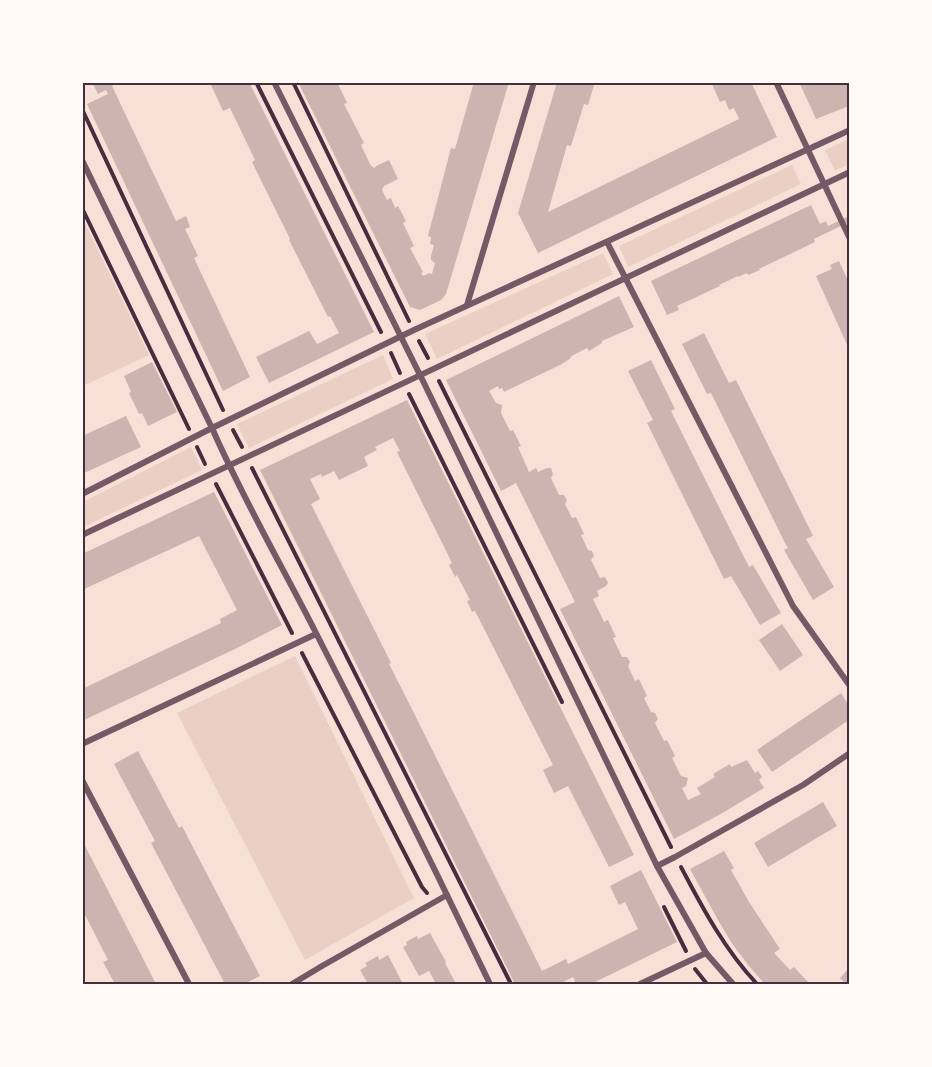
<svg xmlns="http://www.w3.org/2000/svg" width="932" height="1067" font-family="'Source Sans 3',sans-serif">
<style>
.green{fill:#ebcfc5}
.building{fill:#ccb4b1}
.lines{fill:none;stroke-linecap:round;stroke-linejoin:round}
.path{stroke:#4a2c40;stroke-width:4}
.minor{stroke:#755966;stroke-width:6}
.neatline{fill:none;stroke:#4a2c40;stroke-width:2}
</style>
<rect width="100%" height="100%" fill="#f7e1d7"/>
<g class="green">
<path d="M 849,139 L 849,164 L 835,171 L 825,150 Z"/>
<path d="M 792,165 L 801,184 L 628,267 L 619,246 Z"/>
<path d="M 83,219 L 149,355 L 83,386 L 82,386 Z"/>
<path d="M 603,253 L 613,274 L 437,359 L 425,334 Z"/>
<path d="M 383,355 L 393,379 L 249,448 L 237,424 Z"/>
<path d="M 191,447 L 202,470 L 83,527 L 83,502 Z"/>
<path d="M 295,656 L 414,898 L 305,960 L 177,713 Z"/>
</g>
<g class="building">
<path d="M 92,82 L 120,82 L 112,86 L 176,221 L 186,216 L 190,227 L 185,229 L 198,256 L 194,258 L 250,377 L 223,391 L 87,104 L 108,94 L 106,90 L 98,94 Z"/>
<path d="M 212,82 L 249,82 L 374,332 L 269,383 L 256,357 L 309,331 L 317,344 L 339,333 L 330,316 L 328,317 L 289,240 L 290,239 L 252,162 L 255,160 L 230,108 L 223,111 L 211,85 L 213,84 Z"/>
<path d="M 298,82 L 337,82 L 347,103 L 344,104 L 364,143 L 361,145 L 371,166 L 375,168 L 376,166 L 389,160 L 398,179 L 384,186 L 382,190 L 387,200 L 391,198 L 395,208 L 398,206 L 406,221 L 403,223 L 414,246 L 410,248 L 423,272 L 421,273 L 423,276 L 429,273 L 432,274 L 435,263 L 431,260 L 431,256 L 434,245 L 430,244 L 431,237 L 428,236 L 451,148 L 455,149 L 474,82 L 509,82 L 446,294 L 441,300 L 420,310 L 410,307 Z"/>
<path d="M 557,82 L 595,82 L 588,105 L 584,104 L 571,146 L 567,145 L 548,212 L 739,119 L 734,108 L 729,110 L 725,100 L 720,102 L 711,82 L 751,82 L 777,137 L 538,253 L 518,213 Z"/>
<path d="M 799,82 L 849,82 L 849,106 L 816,119 Z"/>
<path d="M 811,205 L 820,224 L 826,221 L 828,226 L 849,216 L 849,222 L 814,239 L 815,242 L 759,269 L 760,270 L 748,275 L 747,273 L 738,277 L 738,276 L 719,285 L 720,286 L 677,306 L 679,310 L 667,315 L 651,281 Z"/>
<path d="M 839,261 L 849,283 L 849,349 L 816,276 L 832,269 L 830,265 Z"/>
<path d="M 619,296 L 634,327 L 602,341 L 602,343 L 589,351 L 587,348 L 570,357 L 571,358 L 562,364 L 504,392 L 502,388 L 499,389 L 498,386 L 489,391 L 496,403 L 502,405 L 501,413 L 510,431 L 513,430 L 521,446 L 518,447 L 529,472 L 536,468 L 538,472 L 547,468 L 551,468 L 553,474 L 551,478 L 559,495 L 564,495 L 567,500 L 565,504 L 572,518 L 576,517 L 584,534 L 581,535 L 588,550 L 592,551 L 594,556 L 591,560 L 600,578 L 605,577 L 608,583 L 606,586 L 597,591 L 599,596 L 593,599 L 604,622 L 608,620 L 616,637 L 613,638 L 622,657 L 627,657 L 630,662 L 628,666 L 635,681 L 639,679 L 647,696 L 644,698 L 651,712 L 655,713 L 658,719 L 655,723 L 664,741 L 667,740 L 675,756 L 672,758 L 681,776 L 688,778 L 686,786 L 682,788 L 688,800 L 701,794 L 697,788 L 715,777 L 713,774 L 730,764 L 731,767 L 747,760 L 755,773 L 758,771 L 762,777 L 759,780 L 764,788 L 719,815 L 674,839 L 560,609 L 575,602 L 516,483 L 501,491 L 446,380 Z"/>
<path d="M 704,333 L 729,383 L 736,380 L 813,536 L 806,539 L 834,587 L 813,600 L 784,550 L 788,548 L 786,545 L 711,393 L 707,394 L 682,344 Z"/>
<path d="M 651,360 L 675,409 L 671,411 L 749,567 L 753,565 L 781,613 L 760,625 L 731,576 L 724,579 L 647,423 L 653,420 L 628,371 Z"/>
<path d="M 152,362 L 177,412 L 148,426 L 142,413 L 139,414 L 129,393 L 131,392 L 124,376 Z"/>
<path d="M 407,400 L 634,855 L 609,867 L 568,786 L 554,793 L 543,770 L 553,765 L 475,611 L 472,612 L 467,601 L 470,600 L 457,575 L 455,577 L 449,565 L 452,563 L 397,452 L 400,451 L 393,438 L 375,447 L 377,450 L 364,457 L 368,466 L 339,480 L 334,471 L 322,477 L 321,474 L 310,479 L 320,499 L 311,504 L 383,647 L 391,663 L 389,664 L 411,707 L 542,971 L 566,959 L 568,964 L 638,929 L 625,902 L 619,905 L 610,886 L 641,870 L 677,942 L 591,984 L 576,984 L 573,977 L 559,984 L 515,984 L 260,470 Z"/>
<path d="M 126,416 L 141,447 L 82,474 L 82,436 Z"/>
<path d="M 214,492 L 282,625 L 235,649 L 82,721 L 82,689 L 221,623 L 220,619 L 237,610 L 199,536 L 82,590 L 82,554 Z"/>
<path d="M 782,624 L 803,655 L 780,671 L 759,640 Z"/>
<path d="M 841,693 L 849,706 L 849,720 L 772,772 L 757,750 Z"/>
<path d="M 138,751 L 179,828 L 182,826 L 260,976 L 244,984 L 225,984 L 151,843 L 155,841 L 114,764 Z"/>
<path d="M 823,802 L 837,826 L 768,867 L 754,843 Z"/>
<path d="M 82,840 L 116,906 L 156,984 L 115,984 L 103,962 L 108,960 L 82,909 Z"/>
<path d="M 724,851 L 734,868 L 731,870 L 735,877 L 749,902 L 780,949 L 774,953 L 790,970 L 794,967 L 810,984 L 765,984 L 749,966 L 733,945 L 718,920 L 690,869 Z"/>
<path d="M 430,933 L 446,962 L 445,963 L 456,984 L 436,984 L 429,971 L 419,976 L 403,947 L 407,945 L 406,942 L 417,936 L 418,939 Z"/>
<path d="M 388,955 L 403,984 L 368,984 L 360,970 L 367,966 L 365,963 L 378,956 L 379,960 Z"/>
<path d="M 849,968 L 849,984 L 846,984 L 840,978 Z"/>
</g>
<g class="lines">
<g class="path">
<path d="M 256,82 L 381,332"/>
<path d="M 293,82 L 409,321"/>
<path d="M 82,109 L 223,410"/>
<path d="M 82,208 L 189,429"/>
<path d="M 419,341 L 428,358"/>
<path d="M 391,353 L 400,373"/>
<path d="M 439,381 L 671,847"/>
<path d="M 409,394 L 562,702"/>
<path d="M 233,430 L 242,447"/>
<path d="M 197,447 L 205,464"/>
<path d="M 252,468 L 511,984"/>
<path d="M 216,484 L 292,633"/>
<path d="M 302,653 L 422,887 L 427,893"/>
<path d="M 681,867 C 703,909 725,950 757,984"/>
<path d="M 664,907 L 686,951"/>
<path d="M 695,969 L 707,984"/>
</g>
<g class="minor">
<path d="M 274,82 L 424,383 L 657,866 L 706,953 L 733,984"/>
<path d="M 776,82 L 850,239"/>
<path d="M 82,160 L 212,428 C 243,499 282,566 317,635 C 376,750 434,867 490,984"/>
<path d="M 607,242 L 793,606 L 850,686"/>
<path d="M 467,305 L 534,82"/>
<path d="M 82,494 L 212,428 L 414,330 L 850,130"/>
<path d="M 82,535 L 850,172"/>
<path d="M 82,744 L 316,634"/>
<path d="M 82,780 L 189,984"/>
<path d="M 657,866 L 675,857 L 803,785 L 850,753"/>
<path d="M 292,984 L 322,966 L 447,895"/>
<path d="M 640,984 L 706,953"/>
</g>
</g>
<rect width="932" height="1067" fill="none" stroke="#fffaf5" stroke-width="168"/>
<rect x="84" y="84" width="764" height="899" class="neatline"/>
</svg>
